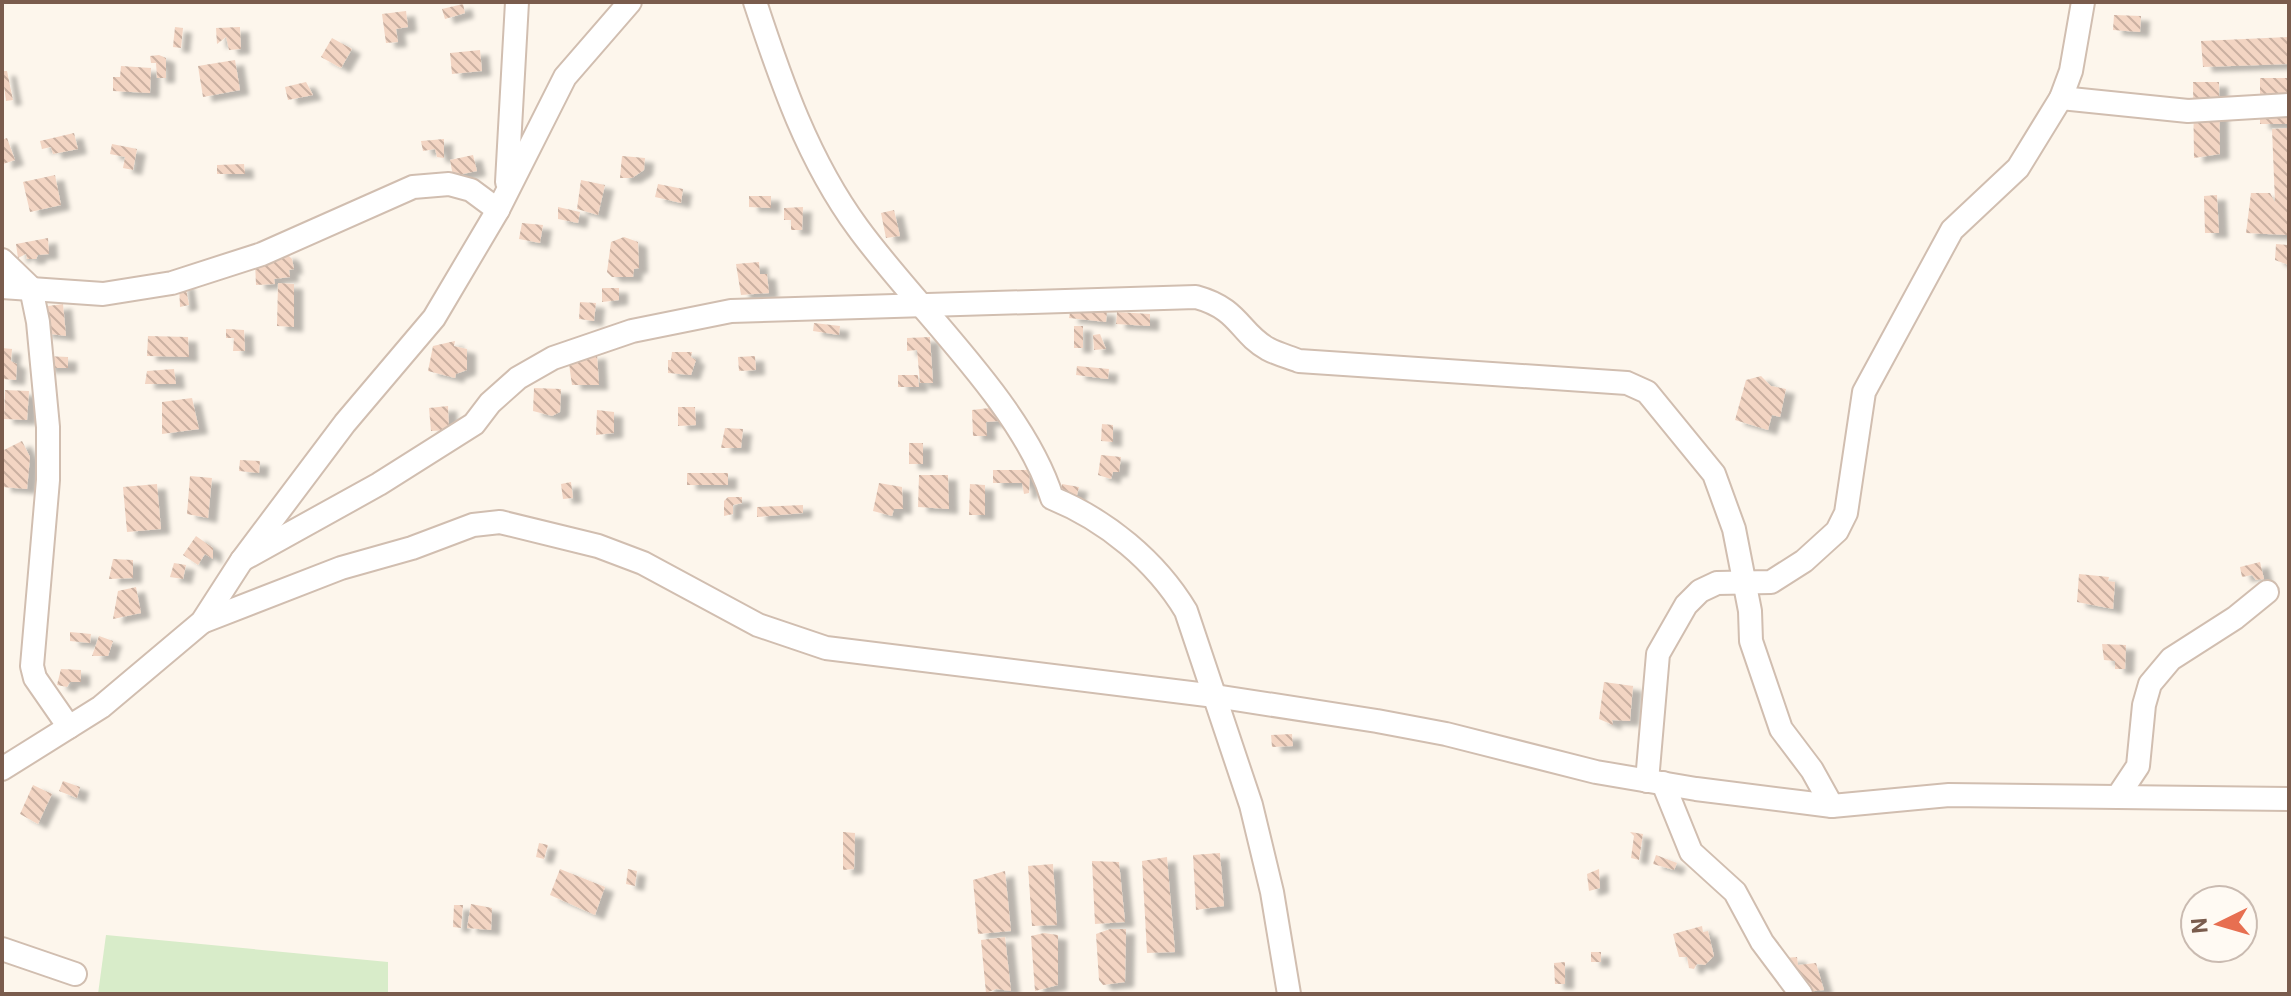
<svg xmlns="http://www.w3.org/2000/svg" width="2291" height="996" font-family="Roboto,sans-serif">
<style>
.grass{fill:#d8ecc9}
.building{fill:url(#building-back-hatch);filter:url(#shadow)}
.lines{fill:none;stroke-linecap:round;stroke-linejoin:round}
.street-casing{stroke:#d1beb0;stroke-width:26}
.street{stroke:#fff;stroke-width:22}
</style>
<defs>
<pattern id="building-back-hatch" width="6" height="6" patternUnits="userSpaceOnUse" patternTransform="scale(2)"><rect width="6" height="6" fill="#f3d5c3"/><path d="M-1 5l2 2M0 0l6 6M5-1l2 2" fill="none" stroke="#cab0a1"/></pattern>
<filter id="shadow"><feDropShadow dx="9" dy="5" stdDeviation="2" flood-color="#0004"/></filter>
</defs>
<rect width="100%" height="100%" fill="#fdf6ec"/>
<path class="grass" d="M 106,935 L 388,962 L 388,994 L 98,994 Z"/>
<g class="building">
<path d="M 463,4 L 465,13 L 445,19 L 442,9 Z"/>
<path d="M 406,11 L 408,27 L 396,29 L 398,42 L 386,43 L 382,14 Z"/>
<path d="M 2114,15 L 2141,16 L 2140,32 L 2113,30 Z"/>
<path d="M 175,27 L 183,28 L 181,48 L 173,47 Z"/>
<path d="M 240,27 L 241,49 L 229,50 L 226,37 L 217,44 L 216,28 Z"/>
<path d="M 2289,37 L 2289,64 L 2203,67 L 2201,41 Z"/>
<path d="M 332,38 L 352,49 L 341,68 L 321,57 Z"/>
<path d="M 480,50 L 482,71 L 452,74 L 450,53 Z"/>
<path d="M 159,55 L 166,58 L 166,78 L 157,78 L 156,63 L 151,63 L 150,56 Z"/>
<path d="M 235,60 L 240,90 L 203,97 L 198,66 Z"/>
<path d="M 121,66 L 151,68 L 150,93 L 113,91 L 113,77 L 120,77 Z"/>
<path d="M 2,71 L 7,71 L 13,100 L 6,101 Z"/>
<rect x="2260" y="78" width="29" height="46"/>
<path d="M 306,82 L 313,95 L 288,100 L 285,87 Z"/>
<path d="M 2193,82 L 2219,82 L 2220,154 L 2194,158 Z"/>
<path d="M 2289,128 L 2289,235 L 2246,233 L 2251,193 L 2270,193 L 2275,202 L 2272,129 Z"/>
<path d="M 74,133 L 78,149 L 53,154 L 51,147 L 42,149 L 40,141 Z"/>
<path d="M 7,138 L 15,160 L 3,164 L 2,140 Z"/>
<path d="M 444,139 L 444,158 L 437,157 L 435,149 L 423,151 L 421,141 Z"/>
<path d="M 112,144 L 137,149 L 133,170 L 123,168 L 125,157 L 110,154 Z"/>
<path d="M 473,155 L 477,171 L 453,176 L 450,160 Z"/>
<path d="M 622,156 L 645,158 L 644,170 L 632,178 L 620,178 Z"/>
<path d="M 244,164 L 245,174 L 217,174 L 217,165 Z"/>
<path d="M 55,175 L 61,205 L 30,212 L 23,182 Z"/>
<path d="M 581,180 L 605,185 L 598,215 L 577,209 Z"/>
<path d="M 658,184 L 683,189 L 681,203 L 655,197 Z"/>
<path d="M 2217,195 L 2219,233 L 2205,233 L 2204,196 Z"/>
<path d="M 749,196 L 771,196 L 771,208 L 749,207 Z"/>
<path d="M 558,207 L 580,212 L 578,223 L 558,219 Z"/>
<path d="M 803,207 L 802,230 L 791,230 L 791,220 L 784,220 L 784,208 Z"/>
<path d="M 894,210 L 900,236 L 886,238 L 881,213 Z"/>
<path d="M 522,223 L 543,225 L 540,243 L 519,239 Z"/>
<path d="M 624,237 L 638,242 L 639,268 L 634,269 L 633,277 L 612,277 L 607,272 L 611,242 Z"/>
<path d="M 48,238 L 49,254 L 38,255 L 36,259 L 27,259 L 26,254 L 18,258 L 16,244 Z"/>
<path d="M 2276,244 L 2289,245 L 2289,265 L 2275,260 Z"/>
<path d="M 287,254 L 292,259 L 294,269 L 289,270 L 290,277 L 274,279 L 275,284 L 256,285 L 255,262 Z"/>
<path d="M 759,262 L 760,274 L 767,274 L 769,293 L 741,295 L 736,264 Z"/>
<path d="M 185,283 L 189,305 L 180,307 L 179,284 Z"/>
<path d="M 278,283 L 294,284 L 294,327 L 277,326 Z"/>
<path d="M 602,288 L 619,288 L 619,300 L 602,302 Z"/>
<path d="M 580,302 L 596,303 L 594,321 L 579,319 Z"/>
<path d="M 63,304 L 66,336 L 43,333 L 41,307 Z"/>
<path d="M 1071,307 L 1107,311 L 1106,322 L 1069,318 Z"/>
<path d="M 1117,312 L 1150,314 L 1150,326 L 1116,324 Z"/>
<path d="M 814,323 L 840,326 L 839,335 L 813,331 Z"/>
<rect x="1074" y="326" width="9" height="22"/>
<path d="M 226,329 L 244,330 L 245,351 L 233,351 L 234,338 L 226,338 Z"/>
<path d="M 1100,334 L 1106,349 L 1094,350 L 1093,335 Z"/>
<path d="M 148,336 L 188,337 L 189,357 L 147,356 Z"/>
<path d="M 930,337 L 933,383 L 920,383 L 917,350 L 907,351 L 907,338 Z"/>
<path d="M 455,341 L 454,346 L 467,349 L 467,370 L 456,374 L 455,378 L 428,371 L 433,346 Z"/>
<path d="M 2,348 L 12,349 L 11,361 L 17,364 L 16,380 L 2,379 Z"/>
<path d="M 672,352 L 692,352 L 691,357 L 696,360 L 691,375 L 668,373 L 668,360 L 671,360 Z"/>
<path d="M 597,354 L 599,385 L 572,385 L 568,357 Z"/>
<path d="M 45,356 L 68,357 L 68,368 L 45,368 Z"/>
<path d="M 755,356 L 756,370 L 739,371 L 738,357 Z"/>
<path d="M 1077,366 L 1109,369 L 1108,379 L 1076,375 Z"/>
<path d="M 174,369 L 176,384 L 145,384 L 147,371 Z"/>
<path d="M 898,375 L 918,375 L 919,387 L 898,387 Z"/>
<path d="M 1761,376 L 1771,386 L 1786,389 L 1780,417 L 1772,415 L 1768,430 L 1735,420 L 1746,380 Z"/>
<path d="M 534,388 L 561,389 L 560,412 L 552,416 L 533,411 Z"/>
<path d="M 5,390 L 29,391 L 27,420 L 4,419 Z"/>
<path d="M 192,398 L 199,429 L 162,434 L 162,402 Z"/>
<path d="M 448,406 L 449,430 L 431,431 L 429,408 Z"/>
<path d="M 678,407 L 695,407 L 696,425 L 678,426 Z"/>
<path d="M 998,407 L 999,421 L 986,422 L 987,436 L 973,436 L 972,410 Z"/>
<path d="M 597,410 L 614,412 L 614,433 L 596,435 Z"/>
<path d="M 1102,424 L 1113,425 L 1113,442 L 1101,441 Z"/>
<path d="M 725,428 L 743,429 L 741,448 L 721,448 Z"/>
<path d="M 22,441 L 30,457 L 27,489 L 2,487 L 2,451 Z"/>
<rect x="909" y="443" width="14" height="21"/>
<path d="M 1101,455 L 1121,457 L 1119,472 L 1113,472 L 1111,479 L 1098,475 Z"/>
<path d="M 240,460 L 260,461 L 259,473 L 239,471 Z"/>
<path d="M 993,470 L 1030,470 L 1029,493 L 1024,494 L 1022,483 L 993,483 Z"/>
<rect x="687" y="473" width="41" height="12"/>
<path d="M 919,475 L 948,475 L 949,509 L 918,507 Z"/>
<path d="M 190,476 L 212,478 L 208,518 L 187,514 Z"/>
<path d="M 571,482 L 573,498 L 563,499 L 561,484 Z"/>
<path d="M 879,483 L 902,487 L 903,509 L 894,509 L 892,516 L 873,511 Z"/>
<path d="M 157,484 L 161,529 L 127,532 L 123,487 Z"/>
<path d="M 970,484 L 985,485 L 985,515 L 969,515 Z"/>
<path d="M 1062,484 L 1079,487 L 1076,499 L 1060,497 Z"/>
<path d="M 728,497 L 742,497 L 742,503 L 733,505 L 733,514 L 724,516 L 724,501 Z"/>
<path d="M 803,505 L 803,513 L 757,517 L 757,507 Z"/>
<path d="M 196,536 L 213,548 L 213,559 L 205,554 L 198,565 L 183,555 Z"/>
<path d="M 113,559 L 133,560 L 133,578 L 109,579 Z"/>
<path d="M 2260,562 L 2264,579 L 2256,580 L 2252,575 L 2242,577 L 2240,567 Z"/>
<path d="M 174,563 L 186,565 L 183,579 L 170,577 Z"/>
<path d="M 2079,574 L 2109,577 L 2108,581 L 2115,582 L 2113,609 L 2077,602 Z"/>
<path d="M 136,587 L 141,613 L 113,619 L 118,591 Z"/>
<path d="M 70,632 L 91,634 L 90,643 L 70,641 Z"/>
<path d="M 99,636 L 113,641 L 108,656 L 92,656 Z"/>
<path d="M 2102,644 L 2126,645 L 2125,669 L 2115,669 L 2115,661 L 2104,660 Z"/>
<path d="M 61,669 L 81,670 L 81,682 L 70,682 L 67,687 L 57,685 Z"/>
<path d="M 1604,682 L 1633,686 L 1630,721 L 1612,720 L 1613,725 L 1599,719 Z"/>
<path d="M 1292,734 L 1293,746 L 1272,747 L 1271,735 Z"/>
<path d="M 63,781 L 80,787 L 77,798 L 59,791 Z"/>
<path d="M 33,785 L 52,794 L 38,824 L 20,814 Z"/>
<path d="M 843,832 L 855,833 L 854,869 L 843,870 Z"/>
<path d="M 1630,832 L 1643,834 L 1639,860 L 1631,858 L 1634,836 Z"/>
<path d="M 539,843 L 548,845 L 544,859 L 536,857 Z"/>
<path d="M 1220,853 L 1224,906 L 1196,910 L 1193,855 Z"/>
<path d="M 1656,855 L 1677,863 L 1674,870 L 1653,864 Z"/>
<path d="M 1167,857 L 1175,952 L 1147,953 L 1142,861 Z"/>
<path d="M 1092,861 L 1119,862 L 1125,922 L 1095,924 Z"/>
<path d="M 1053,864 L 1057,925 L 1032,926 L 1028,866 Z"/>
<path d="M 560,869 L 605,887 L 595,915 L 550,895 Z"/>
<path d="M 628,869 L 637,871 L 635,886 L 626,884 Z"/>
<path d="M 1599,869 L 1600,888 L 1589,891 L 1587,874 Z"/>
<path d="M 1005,871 L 1011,931 L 978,934 L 973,880 Z"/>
<path d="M 471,904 L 492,908 L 491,930 L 467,928 Z"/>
<path d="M 454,905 L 463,905 L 461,928 L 453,927 Z"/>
<path d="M 1702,926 L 1703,932 L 1708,931 L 1714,956 L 1705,965 L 1697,964 L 1694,969 L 1689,968 L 1687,957 L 1679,957 L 1673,934 Z"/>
<path d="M 1110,929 L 1126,929 L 1125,982 L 1103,985 L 1099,980 L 1096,934 Z"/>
<path d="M 1044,933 L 1058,935 L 1058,985 L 1035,991 L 1031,936 Z"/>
<path d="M 1005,937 L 1011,991 L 996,989 L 986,993 L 981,940 Z"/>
<rect x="1591" y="952" width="10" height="10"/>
<path d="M 1797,957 L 1798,965 L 1816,963 L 1824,990 L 1786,994 L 1785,958 Z"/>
<path d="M 1565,962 L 1565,984 L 1555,984 L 1554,963 Z"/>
</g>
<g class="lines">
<defs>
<g id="street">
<path d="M 755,2 C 781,81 808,160 858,228 C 916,308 1023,404 1052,498 C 1106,520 1156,561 1186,611 L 1251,805 L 1272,892 L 1289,994"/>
<path d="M 2061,98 L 2188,111 L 2289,105"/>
<path d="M 507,182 L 517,2"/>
<path d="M 2,260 L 31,288 L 38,322 L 48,427 L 48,480 L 32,666 L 35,678 L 69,727"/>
<path d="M 2,287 L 103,294 L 172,283 L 262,254 L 413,187 L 449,184 L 471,190 L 498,210"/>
<path d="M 242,560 L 379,484 L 474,424 L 490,403 L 518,378 L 553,358 L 632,331 L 731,311 L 1196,297 C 1240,309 1239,333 1268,349 C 1277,354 1289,357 1299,361 L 1627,383 L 1647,392 L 1714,474 L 1734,529 L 1750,611 L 1751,641 L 1781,729 L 1812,770 L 1832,806"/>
<path d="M 202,622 L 341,568 L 412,548 L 473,525 L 500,522 L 598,546 L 643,563 L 758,625 L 826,648 L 1215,696 L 1377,721 L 1446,734 L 1596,772 L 1696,789 L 1832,806 L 1949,795 L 2289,799"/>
<path d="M 2,769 L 101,707 L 202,622 L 242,560 L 345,423 L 434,318 L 498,210 L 565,77 L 630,2"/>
<path d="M 1647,781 L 1658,654 L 1686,605 L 1700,591 L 1717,583 L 1771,582 L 1804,561 L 1837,531 L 1846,513 L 1864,392 L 1952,230 L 2018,168 L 2061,98 L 2071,71 L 2083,2"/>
<path d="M 1663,783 L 1691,852 L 1735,892 L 1762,942 L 1801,994"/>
<path d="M 2118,796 L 2138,766 L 2144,705 L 2150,684 L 2171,659 L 2235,618 L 2267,592"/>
<path d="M 2,949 L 75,974"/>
</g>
</defs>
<use href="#street" class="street-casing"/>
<use href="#street" class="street"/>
</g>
<rect width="2291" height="996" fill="none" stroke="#7a5c4d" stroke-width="8"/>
<g transform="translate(2219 924) rotate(265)"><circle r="38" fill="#fffaf3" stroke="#cabbb1" stroke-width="2"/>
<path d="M0-6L14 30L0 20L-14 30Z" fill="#e76f51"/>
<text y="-12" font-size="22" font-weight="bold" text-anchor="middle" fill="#7a5c4d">N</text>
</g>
</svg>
